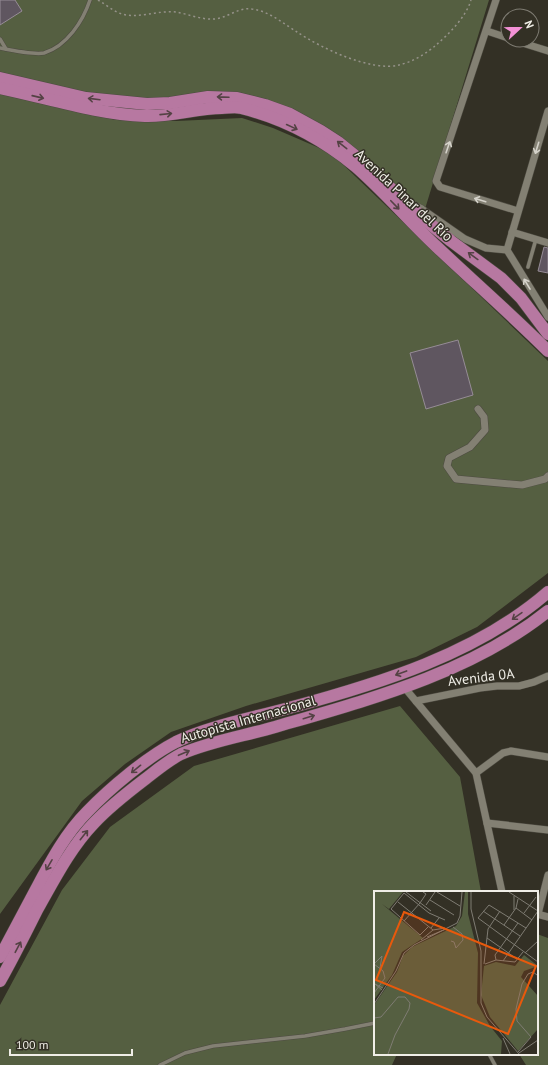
<svg xmlns="http://www.w3.org/2000/svg" width="548" height="1065" font-family="'PT Sans',sans-serif">
<style>
.green{fill:#555f41}
.building{fill:#5f5660;stroke:#968c96}
.lines{fill:none;stroke-linecap:round;stroke-linejoin:round}
.service-casing{stroke:#4e4b42;stroke-width:4.5}
.minor-casing{stroke:#4e4b42;stroke-width:8}
.primary-casing{stroke:#4e4b42;stroke-width:13}
.path{stroke:#959289;stroke-width:1.5;stroke-dasharray:2 3;stroke-linecap:butt}
.service{stroke:#838073;stroke-width:3.5}
.minor{stroke:#838073;stroke-width:7}
.primary{stroke:#b778a1;stroke-width:12}
.oneway{stroke:#544244}
.oneway2{stroke:#d5d2ca}
.labels{text-anchor:middle;dominant-baseline:central;stroke-width:3;stroke-linejoin:round;paint-order:stroke}
.street-label{font-size:14px;fill:#f0eee7;stroke:#333025}
.inset-road{fill:none;stroke:#7f7c73;stroke-width:1}
.view{fill:#e8590c;fill-opacity:0.15;stroke:#e8590c;stroke-width:2}
.inset-edge{fill:none;stroke:#f0eee7;stroke-width:2}
</style>
<rect width="100%" height="100%" fill="#333025"/>
<g class="green">
<path d="M 0,0 L 489,0 L 425,209 L 402,197 L 303,117 L 84,93 L 0,74 Z"/>
<path d="M 0,94 L 116,120 L 176,121 L 242,118 L 273,128 L 331,153 L 548,361 L 548,573 L 477,627 L 416,657 L 246,706 L 171,732 L 125,764 L 82,801 L 0,914 Z"/>
<path d="M 400,706 L 460,777 L 481,892 L 375,892 L 375,1054 L 397,1054 L 392,1065 L 0,1065 L 0,1005 L 62,890 L 110,827 L 194,766 Z"/>
<path d="M 537,934 L 548,938 L 548,1065 L 526,1065 L 519,1054 L 537,1054 Z"/>
</g>
<g class="building">
<path d="M 0,0 L 15,0 L 22,11 L 0,25 Z"/>
<path d="M 544,247 L 548,248 L 548,273 L 538,271 Z"/>
<path d="M 458,340 L 473,395 L 426,409 L 410,353 Z"/>
</g>
<g class="lines">
<defs>
<g id="service">
<path d="M 0,39 L 6,49"/>
<path d="M 0,48 C 10,50 34,55 44,53 C 67,46 83,21 90,0"/>
<path d="M 528,267 L 536,239"/>
<path d="M 489,1054 L 495,1065"/>
<path d="M 160,1065 L 185,1053 L 213,1046 L 305,1036 L 345,1029 L 375,1023"/>
</g>
<g id="minor">
<path d="M 496,0 L 436,181 L 440,187 L 518,211"/>
<path d="M 487,31 L 508,38"/>
<path d="M 513,40 L 548,51"/>
<path d="M 548,111 L 507,250 L 548,317"/>
<path d="M 414,205 L 422,209 L 465,239 L 486,248 L 507,250"/>
<path d="M 512,232 L 548,243"/>
<path d="M 478,409 L 484,417 L 485,430 L 470,447 L 449,458 L 447,466 L 456,479 L 522,485 L 545,479 L 548,476"/>
<path d="M 404,687 L 476,773 L 502,892"/>
<path d="M 416,701 L 480,688 L 497,686 L 519,686 L 534,682 L 548,676"/>
<path d="M 476,773 L 503,753 L 511,751 L 548,757"/>
<path d="M 487,823 L 548,830"/>
<path d="M 537,914 L 548,917"/>
<path d="M 538,914 L 548,875"/>
</g>
<g id="primary">
<path d="M 0,78 L 86,98 L 147,104 L 170,103 L 208,97 L 237,98 L 265,105 L 290,114 L 321,131 L 338,142 L 359,159 L 424,219 L 451,241 L 501,278 L 521,298 L 548,334"/>
<path d="M 0,88 C 48,98 96,114 145,116 C 171,117 196,108 222,108 C 228,108 235,106 241,108 C 282,118 322,139 355,166 C 384,191 409,221 437,247 C 474,282 512,315 548,351"/>
<path d="M 0,957 C 11,936 23,914 34,893 C 49,865 64,835 87,812 C 110,788 147,757 176,742 C 209,726 253,718 289,708 C 378,684 477,654 548,592"/>
<path d="M 0,981 C 13,958 25,934 37,910 C 54,880 70,848 94,823 C 109,807 127,793 144,780 C 156,771 167,761 181,754 C 211,741 244,736 275,727 C 368,700 471,673 548,611"/>
</g>
</defs>
<use href="#service" class="service-casing"/>
<use href="#minor" class="minor-casing"/>
<use href="#primary" class="primary-casing"/>
<path class="path" d="M 98,0 C 105,4 112,10 119,13 C 136,20 157,10 176,12 C 188,14 202,20 214,19 C 228,18 238,7 252,9 C 269,11 284,24 297,32 C 321,48 371,72 399,65 C 412,62 426,54 436,45 C 449,34 466,17 471,0"/>
<use href="#service" class="service"/>
<use href="#minor" class="minor"/>
<use href="#primary" class="primary"/>
</g>
<defs><path id="oneway-shaft" d="M-6 0H5M1.5-3L5.5 0L1.5 3" fill="none" stroke-width="1.6" stroke-linecap="round" stroke-linejoin="round"/></defs>
<g class="oneway">
<use href="#oneway-shaft" transform="translate(38 97) rotate(13)"/>
<use href="#oneway-shaft" transform="translate(223 97) rotate(-178)"/>
<use href="#oneway-shaft" transform="translate(94 99) rotate(-173)"/>
<use href="#oneway-shaft" transform="translate(166 114) rotate(-6)"/>
<use href="#oneway-shaft" transform="translate(292 127) rotate(25)"/>
<use href="#oneway-shaft" transform="translate(342 145) rotate(-142)"/>
<use href="#oneway-shaft" transform="translate(395 205) rotate(46)"/>
<use href="#oneway-shaft" transform="translate(473 256) rotate(-144)"/>
<use href="#oneway-shaft" transform="translate(517 616) rotate(145)"/>
<use href="#oneway-shaft" transform="translate(401 673) rotate(160)"/>
<use href="#oneway-shaft" transform="translate(309 717) rotate(-17)"/>
<use href="#oneway-shaft" transform="translate(184 753) rotate(-23)"/>
<use href="#oneway-shaft" transform="translate(136 769) rotate(141)"/>
<use href="#oneway-shaft" transform="translate(84 835) rotate(-51)"/>
<use href="#oneway-shaft" transform="translate(49 865) rotate(120)"/>
<use href="#oneway-shaft" transform="translate(18 947) rotate(-62)"/>
</g>
<g class="oneway2">
<use href="#oneway-shaft" transform="translate(448 147) rotate(-71)"/>
<use href="#oneway-shaft" transform="translate(537 148) rotate(107)"/>
<use href="#oneway-shaft" transform="translate(480 200) rotate(-163)"/>
<use href="#oneway-shaft" transform="translate(527 284) rotate(-121)"/>
</g>
<g class="labels">
<g class="street-label">
<text transform="translate(404 195) rotate(43)">Avenida Pinar del Río</text>
<text transform="translate(481 677) rotate(-7)">Avenida 0A</text>
<text transform="translate(248 719) rotate(-16)">Autopista Internacional</text>
</g>
</g>
<g transform="translate(374 891)">
<rect width="164" height="164" fill="#333025"/>
<path d="M 0,1 L 29,1 L 15,18 L 8,13 L 49,47 L 28,61 L 18,84 L 0,109 ZM 91,1 L 94,1 L 94,23 L 104,62 L 103,112 L 116,135 L 128,150 L 127,163 L 0,163 L 0,114 L 23,81 L 29,65 L 38,56 L 82,35 L 88,25 ZM 150,64 L 164,75 L 150,80 L 147,86 L 164,105 L 164,138 L 144,160 L 116,126 L 107,104 L 110,75 L 122,71 L 141,75 Z" fill="#555f41"/>
<path class="inset-road" d="M 32,1 L 57,20M 63,1 L 86,15M 97,1 L 97,18 L 107,60 L 107,112 L 113,126 L 145,163M 135,1 L 164,20M 140,5 L 140,19M 56,9 L 80,24M 24,11 L 59,39M 52,14 L 61,1M 142,17 L 158,29M 109,20 L 146,45M 150,22 L 162,6M 30,30 L 46,12 L 52,3 L 49,1M 130,34 L 142,17 L 144,8M 54,36 L 46,44 L 17,18 L 30,2 L 55,22 L 71,29M 57,37 L 65,27M 152,37 L 115,14 L 104,27 L 164,71M 53,46 L 72,38M 113,47 L 143,68M 47,49 L 59,39 L 71,37M 77,50 L 80,51 L 82,57 L 89,49 L 88,43 L 79,36M 151,62 L 164,50M 122,69 L 121,64 L 144,32M 129,70 L 164,20M 0,73 L 9,80 L 11,87 L 0,102M 0,73 L 8,65 L 6,77M 110,73 L 114,38 L 126,20M 111,73 L 122,69 L 141,71 L 149,61M 8,99 L 1,93 L 9,97M 0,113 L 22,80 L 30,62 L 40,54 L 83,32 L 86,25 L 88,1M 0,127 L 7,126 L 24,106 L 31,106 L 36,112 L 35,118 L 21,144 L 14,163M 129,147 L 136,163M 144,161 L 157,146 L 143,130 L 142,118 L 148,93 L 154,83 L 159,81 L 163,84M 145,162 L 164,149"/>
<path class="view" d="M 30,21 L 162,75 L 134,143 L 2,89 Z"/>
<rect width="164" height="164" class="inset-edge"/>
</g>
<g transform="translate(520 28) rotate(68)"><circle r="19" fill="#333025" stroke="#7f7c73"/>
<path d="M0-3L7 15L0 10L-7 15Z" fill="#f391d6"/>
<text y="-6" font-size="11" font-weight="bold" text-anchor="middle" fill="#f0eee7">N</text>
</g>
<path d="M10 1049v6h122v-6" fill="none" stroke="#f0eee7" stroke-width="2"/>
<text x="16" y="1049" font-size="12" fill="#f0eee7" stroke="#333025" stroke-width="3" paint-order="stroke">100 m</text>
</svg>
